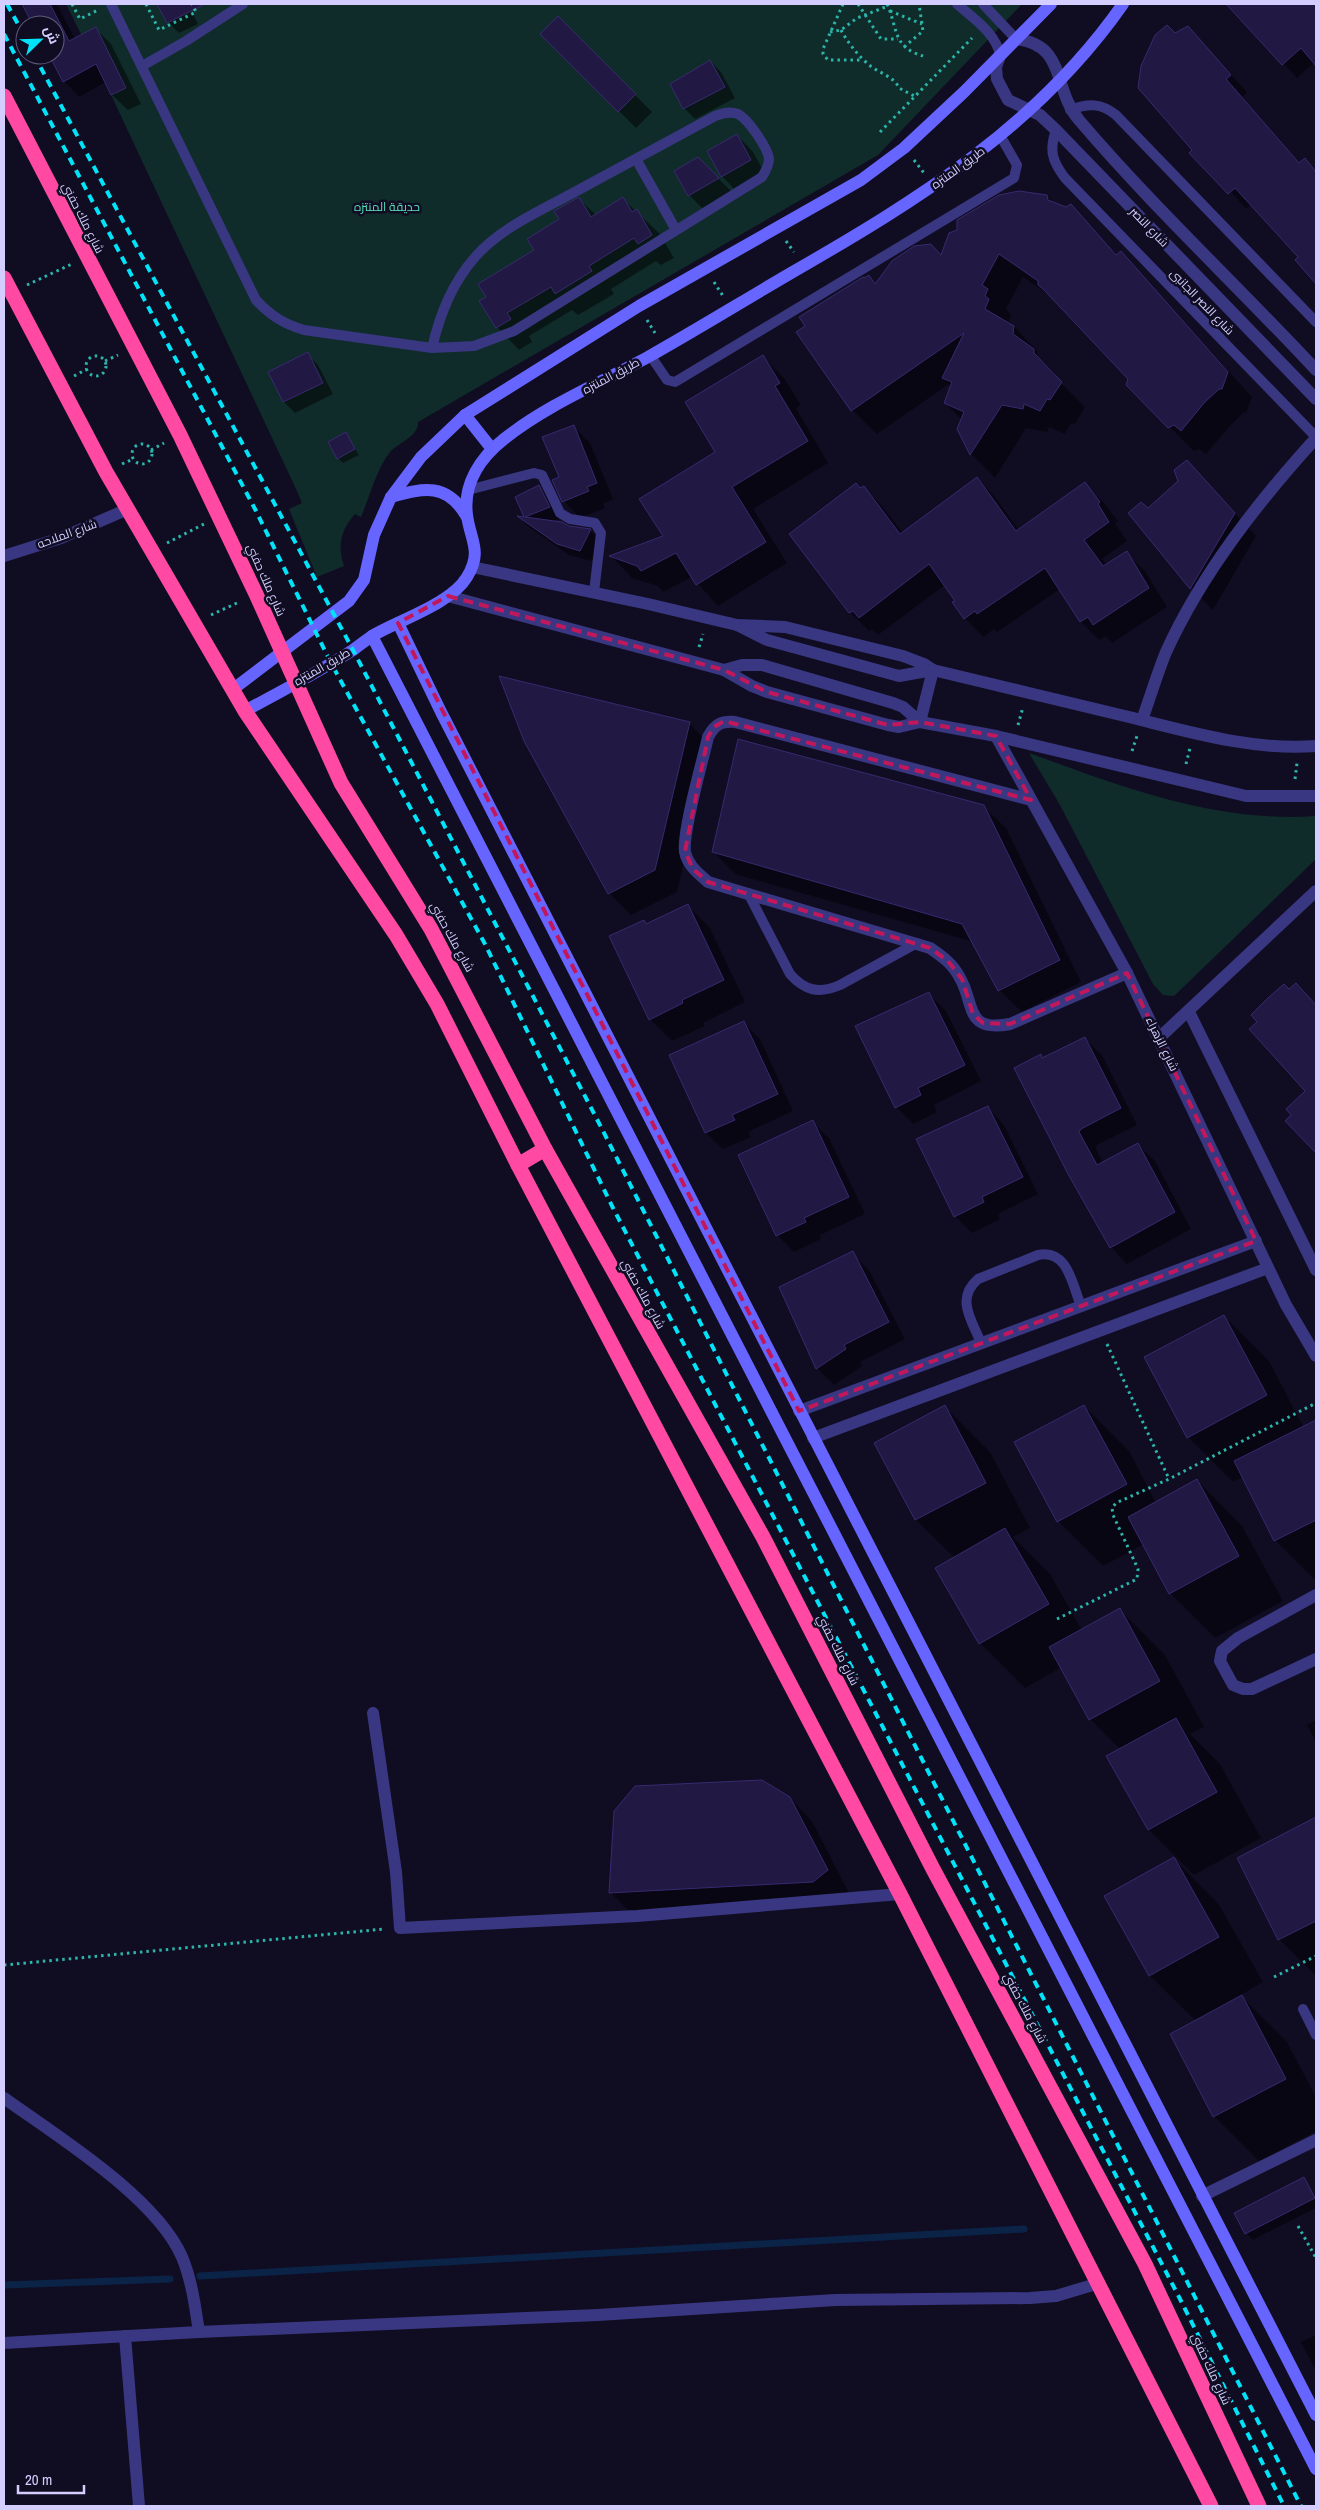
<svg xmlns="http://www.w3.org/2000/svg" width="1320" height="2510" font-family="'Archivo Narrow',Cairo,sans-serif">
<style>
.green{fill:#102c2a}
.shadow{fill:#0007}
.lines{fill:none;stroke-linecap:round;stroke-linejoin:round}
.stream{stroke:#0b2347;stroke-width:7}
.building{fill:#211943;stroke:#372a70}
.path{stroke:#2bb5ab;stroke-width:3;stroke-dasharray:2.5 4;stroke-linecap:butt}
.lane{stroke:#393782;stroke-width:10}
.street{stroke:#393782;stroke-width:12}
.secondary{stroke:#6765ff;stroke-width:12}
.highway{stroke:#ff49a2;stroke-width:15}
.rail{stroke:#00e3f9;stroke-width:4;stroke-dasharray:8 6;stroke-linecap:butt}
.marked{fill:none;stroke:#c2185b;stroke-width:4;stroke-dasharray:10 6;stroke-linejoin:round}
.labels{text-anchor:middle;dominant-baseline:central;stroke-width:5;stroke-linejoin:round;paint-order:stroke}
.street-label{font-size:12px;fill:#d3ceff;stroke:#100d22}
.park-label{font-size:12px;fill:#57e1bd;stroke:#100d22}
</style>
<rect width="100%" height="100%" fill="#100d22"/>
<g class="green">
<path d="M 66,4 L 1022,4 L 878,155 L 418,422 C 419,436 398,443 390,452 C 376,470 370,496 361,517 L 355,514 C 341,530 337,545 344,566 L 317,577 L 289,509 L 302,503 L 297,491 L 105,82 Z"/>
<path d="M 1029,753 C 1123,787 1215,823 1316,816 L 1316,859 L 1174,996 L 1163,995 L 1153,984 L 1060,805 Z"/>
</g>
<g class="shadow">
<path d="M 23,4 L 57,4 L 75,39 L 96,29 L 111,44 L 141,104 L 128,110 L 112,95 L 106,82 L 79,97 L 64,81 L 50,55 L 55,55 L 55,25 L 34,25 Z"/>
<path d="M 158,4 L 188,4 L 198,24 L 179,33 L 168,22 Z"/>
<path d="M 1226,4 L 1316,4 L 1316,64 L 1315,62 L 1297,78 Z"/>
<path d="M 558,18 L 652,112 L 636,128 L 542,34 Z"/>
<path d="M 1188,28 L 1247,92 L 1242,97 L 1300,164 L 1305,159 L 1316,171 L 1316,282 L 1297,260 L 1300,257 L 1251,204 L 1246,209 L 1194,150 L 1175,35 Z"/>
<path d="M 710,61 L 721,72 L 735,98 L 695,119 L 684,108 Z"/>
<path d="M 737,135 L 753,152 L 767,177 L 738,193 L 722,176 Z"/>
<path d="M 698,158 L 735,195 L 706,212 L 689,195 Z"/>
<path d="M 1047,196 L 1054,204 L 1067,209 L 1071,205 L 1118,256 L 1121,253 L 1252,397 L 1246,413 L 1244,412 L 1229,427 L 1206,454 L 1199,449 L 1194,451 L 1127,385 L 1129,378 L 1049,295 L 1023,277 L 1006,309 L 1011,314 L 1009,321 L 1038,352 L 1037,355 L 1057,375 L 1057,379 L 1085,407 L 1075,424 L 1071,423 L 1065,434 L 1049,427 L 1047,432 L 1026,428 L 995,478 L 971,454 L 958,429 L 962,420 L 945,403 L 952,386 L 949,384 L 877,434 L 852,410 L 798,332 L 869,277 L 876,285 L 941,257 Z"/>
<path d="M 579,199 L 596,215 L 623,199 L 659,233 L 674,258 L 661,265 L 656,261 L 611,289 L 614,294 L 578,315 L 572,310 L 529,336 L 532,342 L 519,350 L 497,327 L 487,297 L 535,251 Z"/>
<path d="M 307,354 L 318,365 L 333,394 L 295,413 L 284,402 L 270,373 Z"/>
<path d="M 763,357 L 784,378 L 801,405 L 796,408 L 828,463 L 753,509 L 787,563 L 718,606 L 692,577 L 663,592 L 658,586 L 632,578 L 612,557 L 664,536 L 717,452 Z"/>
<path d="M 573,426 L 590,443 L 613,499 L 603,504 L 605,508 L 580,518 L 564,501 L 554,480 L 560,477 Z"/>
<path d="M 346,434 L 359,455 L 343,463 L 338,458 Z"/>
<path d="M 1187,462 L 1256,536 L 1213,610 L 1191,588 L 1130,513 L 1148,509 L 1179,481 Z"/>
<path d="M 977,478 L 995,497 L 1019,530 L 1085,484 L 1104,503 L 1118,521 L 1115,523 L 1127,541 L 1102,559 L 1107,565 L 1126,553 L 1145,571 L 1167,607 L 1112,643 L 1106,636 L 1099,640 L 1081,622 L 1060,589 L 997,632 L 994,629 L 983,637 L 965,618 L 945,585 L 878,635 L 872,629 L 869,631 L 850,612 L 791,534 L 864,487 L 882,506 L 903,533 Z"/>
<path d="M 539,487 L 550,498 L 560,519 L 552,522 L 590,530 L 601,541 L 591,561 L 569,555 L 529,527 L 520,518 L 526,519 L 516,497 Z"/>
<path d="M 689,723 L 711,745 L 677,892 L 631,915 L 609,893 Z"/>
<path d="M 983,806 L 1006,828 L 1081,982 L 1022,1012 L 999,990 L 974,942 L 735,874 L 713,851 Z"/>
<path d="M 688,906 L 710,928 L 745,1002 L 703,1023 L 705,1026 L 672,1041 L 650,1019 L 644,921 L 647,925 Z"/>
<path d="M 1296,984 L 1316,1005 L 1316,1151 L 1287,1121 L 1293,1115 L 1305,1089 L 1289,991 Z"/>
<path d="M 929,994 L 946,1011 L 981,1081 L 934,1105 L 937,1112 L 913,1124 L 896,1107 Z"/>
<path d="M 744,1023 L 760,1039 L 793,1111 L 748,1132 L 751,1137 L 723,1149 L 706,1133 L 671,1055 Z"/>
<path d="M 1085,1039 L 1102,1055 L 1137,1125 L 1097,1145 L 1096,1149 L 1103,1163 L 1138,1145 L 1155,1161 L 1191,1229 L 1127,1264 L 1111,1247 L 1040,1056 L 1044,1059 Z"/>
<path d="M 988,1108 L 1004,1125 L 1038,1194 L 998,1214 L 1000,1219 L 972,1233 L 955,1216 Z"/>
<path d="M 812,1122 L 829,1138 L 865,1214 L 820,1235 L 821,1239 L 794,1252 L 777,1235 Z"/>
<path d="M 852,1253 L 869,1270 L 905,1339 L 860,1362 L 862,1366 L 834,1385 L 817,1368 L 780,1287 Z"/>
<path d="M 1224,1316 L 1269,1361 L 1304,1428 L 1315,1422 L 1316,1424 L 1316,1581 L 1275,1540 L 1243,1477 L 1233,1482 L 1188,1437 Z"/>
<path d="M 1084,1406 L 1129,1451 L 1156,1503 L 1197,1480 L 1242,1526 L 1283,1601 L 1215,1638 L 1170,1593 L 1144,1544 L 1103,1566 L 1058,1521 Z"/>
<path d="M 945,1407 L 990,1452 L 1030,1528 L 1013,1537 L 1050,1574 L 1082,1630 L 1120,1610 L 1165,1655 L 1204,1727 L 1190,1734 L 1220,1764 L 1261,1838 L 1194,1875 L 1149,1830 L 1108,1757 L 1121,1750 L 1090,1719 L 1062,1667 L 1025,1688 L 980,1643 L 955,1558 L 916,1520 Z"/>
<path d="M 1316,1720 L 1316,1743 L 1307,1725 Z"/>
<path d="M 790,1798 L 812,1821 L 849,1893 L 633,1915 L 611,1893 Z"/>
<path d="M 1312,1821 L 1316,1825 L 1316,1976 L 1279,1939 Z"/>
<path d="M 1173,1858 L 1218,1903 L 1263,1982 L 1232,2000 L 1233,2002 L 1242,1997 L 1287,2042 L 1316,2097 L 1316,2131 L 1259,2161 L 1214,2116 L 1196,2021 L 1150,1976 L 1106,1897 Z"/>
<path d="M 1303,2179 L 1316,2197 L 1316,2208 L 1253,2240 L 1246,2233 Z"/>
<path d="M 1316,2335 L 1316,2371 L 1301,2342 Z"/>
</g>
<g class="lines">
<g class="stream">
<path d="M 200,2276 L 1024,2229"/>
<path d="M 4,2285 L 170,2279"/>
</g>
</g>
<g class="building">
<path d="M 22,4 L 50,4 L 69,41 L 96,27 L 126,88 L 111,95 L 96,64 L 63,82 L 49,55 L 55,55 L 55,25 L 33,25 Z"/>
<path d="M 157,4 L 205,4 L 167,23 Z"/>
<path d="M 1226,4 L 1316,4 L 1316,66 L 1301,48 L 1282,65 Z"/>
<path d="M 558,16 L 636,94 L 618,112 L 540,34 Z"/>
<path d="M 1167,25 L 1175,33 L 1188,26 L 1231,75 L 1226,79 L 1299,163 L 1305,158 L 1316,172 L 1316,284 L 1295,260 L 1298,257 L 1235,188 L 1228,194 L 1189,153 L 1192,150 L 1138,88 L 1141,66 L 1155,35 Z"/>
<path d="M 710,60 L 725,87 L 683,109 L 670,84 Z"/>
<path d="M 737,134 L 751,160 L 721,177 L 707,151 Z"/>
<path d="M 698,157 L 719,178 L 688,196 L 674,171 Z"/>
<path d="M 1019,191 L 1047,195 L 1048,200 L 1066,207 L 1071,204 L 1116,255 L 1121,251 L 1228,372 L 1222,389 L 1219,389 L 1204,403 L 1181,431 L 1174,425 L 1168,428 L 1126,385 L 1128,379 L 1044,290 L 1038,285 L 1038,281 L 999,254 L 982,285 L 988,289 L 985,296 L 989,299 L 985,309 L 1014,326 L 1013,334 L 1034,349 L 1034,353 L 1062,382 L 1050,400 L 1047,399 L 1040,411 L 1024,404 L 1023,409 L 1002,405 L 970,455 L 957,429 L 964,412 L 944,403 L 952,382 L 942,378 L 964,333 L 851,411 L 796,332 L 805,326 L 799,317 L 863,277 L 864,278 L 869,275 L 875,284 L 892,261 L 914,246 L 931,244 L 941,255 L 949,233 L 957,230 L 957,220 L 999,195 Z"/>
<path d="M 579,197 L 591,217 L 623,197 L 632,212 L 637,209 L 652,235 L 638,244 L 634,238 L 589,266 L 592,271 L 555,294 L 551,287 L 507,313 L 511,319 L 496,328 L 479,301 L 486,297 L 478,284 L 534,250 L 527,239 L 559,219 L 554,211 Z"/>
<path d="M 308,352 L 323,383 L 283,402 L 268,372 Z"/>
<path d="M 763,355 L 780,383 L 775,386 L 808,441 L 732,487 L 766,542 L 696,585 L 676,553 L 641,571 L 637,566 L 609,556 L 663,536 L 639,499 L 715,452 L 685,402 Z"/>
<path d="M 574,425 L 597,483 L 587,487 L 589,491 L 562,502 L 552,480 L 559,477 L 542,437 Z"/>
<path d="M 346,432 L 355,449 L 337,459 L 328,442 Z"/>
<path d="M 1187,460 L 1235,513 L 1190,589 L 1128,513 L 1141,502 L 1148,508 L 1178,481 L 1174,470 Z"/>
<path d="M 977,477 L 1016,531 L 1085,482 L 1100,502 L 1098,504 L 1109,522 L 1084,540 L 1103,566 L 1127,551 L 1149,588 L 1093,625 L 1088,617 L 1080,622 L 1045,568 L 977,614 L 975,611 L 964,619 L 952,602 L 955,601 L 929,564 L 859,618 L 853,611 L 849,613 L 789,534 L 856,483 L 860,488 L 864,486 L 900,534 Z"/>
<path d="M 539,485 L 550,507 L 525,517 L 562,522 L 569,526 L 591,529 L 580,551 L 557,544 L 517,516 L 524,517 L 515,497 Z"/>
<path d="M 499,676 L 690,722 L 655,870 L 608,894 L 524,741 Z"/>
<path d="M 738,739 L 984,805 L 1060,960 L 998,991 L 962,924 L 712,852 Z"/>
<path d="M 688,904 L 724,980 L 682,1000 L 683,1003 L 649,1020 L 609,936 L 644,920 L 646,924 Z"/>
<path d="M 1296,983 L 1316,1005 L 1316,1153 L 1285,1121 L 1291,1115 L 1286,1109 L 1305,1091 L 1249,1029 L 1257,1022 L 1251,1015 L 1269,997 L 1284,984 L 1289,989 Z"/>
<path d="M 929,992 L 965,1065 L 918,1088 L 921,1095 L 895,1108 L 855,1026 Z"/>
<path d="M 744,1021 L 778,1094 L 732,1115 L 735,1120 L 705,1133 L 669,1055 Z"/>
<path d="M 1085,1037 L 1121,1108 L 1081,1129 L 1079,1132 L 1097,1165 L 1138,1143 L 1175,1212 L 1110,1248 L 1068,1174 L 1014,1068 L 1041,1054 L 1042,1058 Z"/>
<path d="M 988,1106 L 1023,1177 L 982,1197 L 984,1202 L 954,1217 L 916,1139 Z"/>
<path d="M 813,1120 L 849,1197 L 804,1218 L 806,1222 L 776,1236 L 738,1155 Z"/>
<path d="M 853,1251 L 889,1322 L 844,1345 L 846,1349 L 816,1369 L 779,1287 Z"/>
<path d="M 1224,1315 L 1267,1395 L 1187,1438 L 1144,1357 Z"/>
<path d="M 945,1405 L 986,1483 L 915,1520 L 874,1443 Z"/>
<path d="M 1084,1405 L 1127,1484 L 1057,1522 L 1014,1442 Z"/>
<path d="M 1316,1420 L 1316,1520 L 1274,1541 L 1234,1461 Z"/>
<path d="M 1197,1479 L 1239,1556 L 1169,1594 L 1128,1517 Z"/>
<path d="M 1005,1528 L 1049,1604 L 979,1644 L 935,1568 Z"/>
<path d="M 1120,1608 L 1160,1681 L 1089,1720 L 1049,1647 Z"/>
<path d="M 1176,1718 L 1217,1792 L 1148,1830 L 1106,1756 Z"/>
<path d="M 762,1780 L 790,1797 L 828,1870 L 813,1882 L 609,1893 L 614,1811 L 635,1786 Z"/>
<path d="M 1316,1817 L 1316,1921 L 1278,1940 L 1237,1858 Z"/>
<path d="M 1174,1857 L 1219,1937 L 1149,1976 L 1104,1896 Z"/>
<path d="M 1242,1995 L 1286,2079 L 1213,2117 L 1170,2034 Z"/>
<path d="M 1304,2177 L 1315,2198 L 1245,2234 L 1234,2213 Z"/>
</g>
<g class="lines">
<g class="path">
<path d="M 72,4 L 80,19 L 98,10"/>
<path d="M 146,4 L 159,30 L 196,12 L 192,4"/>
<path d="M 843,4 L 823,49 L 823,54 L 828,60 L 863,60"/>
<path d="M 858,4 L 881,39 L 898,39"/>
<path d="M 887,4 C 898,28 892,47 923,56"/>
<path d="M 890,11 L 922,24"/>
<path d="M 841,30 C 848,43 857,54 868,64 C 878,73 894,76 899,88 L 916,97"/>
<path d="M 830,32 L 841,30 L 857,18 L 888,6"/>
<path d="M 904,47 L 923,31 L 919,4"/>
<path d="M 880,132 L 972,38"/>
<path d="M 914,160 L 924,173"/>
<path d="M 786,241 L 794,252"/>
<path d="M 714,282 L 723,296"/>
<path d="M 27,285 L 72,264"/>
<path d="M 647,320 L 655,333"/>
<circle cx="96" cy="366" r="10"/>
<path d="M 105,361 L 118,355"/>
<path d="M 74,376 L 87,369"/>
<circle cx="142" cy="454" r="10"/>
<path d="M 151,450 L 164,443"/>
<path d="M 122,464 L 133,459"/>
<path d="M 167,543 L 204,524"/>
<path d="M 211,615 L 239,602"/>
<path d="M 699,647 L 703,634"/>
<path d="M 1018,725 L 1023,707"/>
<path d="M 1132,751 L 1137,736"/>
<path d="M 1186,764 L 1190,748"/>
<path d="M 1295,779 L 1297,763"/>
<path d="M 1107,1344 L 1169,1479"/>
<path d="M 1057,1619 L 1137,1579 L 1138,1569 L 1113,1515 L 1112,1508 L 1116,1503 L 1169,1479 L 1316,1403"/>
<path d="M 4,1965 L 384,1929"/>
<path d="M 1274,1977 L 1316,1956"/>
<path d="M 1298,2226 L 1316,2258"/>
</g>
<g class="lane">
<path d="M 111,4 L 256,300 C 271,316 284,324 304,330 L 432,348 C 440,314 452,283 476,256 C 501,228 538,212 571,194 C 619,168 667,142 715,116 C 723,113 730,111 738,114 C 748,119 768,148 769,159 C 769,166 765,172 762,177 L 514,331 L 474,346 L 432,348"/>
<path d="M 957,4 C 973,18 997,34 1000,56"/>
<path d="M 983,4 L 1016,39"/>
<path d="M 142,66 L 186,41 L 243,4"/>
<path d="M 1070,110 C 1089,103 1101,103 1116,115 L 1316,322"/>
<path d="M 1056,130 C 1049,150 1052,161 1065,178 L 1316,437"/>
<path d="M 636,159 L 676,230"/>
<path d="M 650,355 L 667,380 L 675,382 L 1014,178 L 1017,165 L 1001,137"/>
<path d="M 468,490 L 534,473 L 542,475 L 560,513 L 570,519 L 595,523 L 601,533 L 594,592"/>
<path d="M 748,893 L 790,974 C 805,991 819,994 840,985 L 917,943"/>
<path d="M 981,1343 C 972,1320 955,1299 978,1279 L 1038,1255 C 1068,1249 1072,1284 1081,1306"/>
<path d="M 1303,2009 L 1316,2035"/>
</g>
<g class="street">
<path d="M 1016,39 C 1067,45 1052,88 1079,120 C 1153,207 1238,286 1316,370"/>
<path d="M 1000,56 L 996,67 L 997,79 L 1008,100 L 1040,115 L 1056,130 L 1316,399"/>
<path d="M 4,556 L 61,538 L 128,509"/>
<path d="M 472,567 L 648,604 L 737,625 L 785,627 L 903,656 L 924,664 L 933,670 C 998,686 1064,701 1129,717 C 1190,732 1253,751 1316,746"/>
<path d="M 448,596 L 724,670 L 752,686 L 767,692 L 888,725 L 899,727 L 920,722 L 996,736 L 1246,796 L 1316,796"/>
<path d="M 737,625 L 767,640 L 899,676 L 933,670"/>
<path d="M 724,670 L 742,665 L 762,665 L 893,703 L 903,707 L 920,722"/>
<path d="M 1142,720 C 1150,698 1157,674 1166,652 C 1202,573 1258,502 1316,438"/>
<path d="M 920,722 L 933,670"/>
<path d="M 996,736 L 1127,973 L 1286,1305 L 1316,1356"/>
<path d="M 1031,800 L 735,722 C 721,721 715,724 708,737 C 703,760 682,832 685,852 C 688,866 698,873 708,882 L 930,948 C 943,957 953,964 960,978 C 975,1003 964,1033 1010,1024 L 1127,973"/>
<path d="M 1189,1012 L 1316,1270"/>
<path d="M 1159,1038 L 1316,891"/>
<path d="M 799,1411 L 1256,1241"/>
<path d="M 813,1438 L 1268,1268"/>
<path d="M 1316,1595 L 1238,1638 L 1222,1651 L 1220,1661 L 1233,1685 L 1243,1689 L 1252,1689 L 1316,1659"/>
<path d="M 373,1713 L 396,1872 L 400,1928 L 637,1916 L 900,1894"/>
<path d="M 4,2098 C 57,2136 156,2197 182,2257 C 192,2281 195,2306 199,2332"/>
<path d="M 1202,2196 L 1316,2140"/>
<path d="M 125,2336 L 139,2506"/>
<path d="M 4,2343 L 199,2332 L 598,2315 L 835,2300 L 1030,2298 L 1056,2296 L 1096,2284"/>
</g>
<g class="secondary">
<path d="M 465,415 L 492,449"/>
<path d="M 391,497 C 424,488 447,482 467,517"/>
<path d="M 398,623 L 441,712 L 1316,2415"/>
<path d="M 372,636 L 1316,2469"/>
<path d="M 232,690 L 349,601 L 364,580 L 374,535 L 391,497 L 421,457 L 465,415 L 639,306 L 861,180 L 904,148 L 964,92 L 1051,4"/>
<path d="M 245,711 C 281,691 319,672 353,650 C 360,645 366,640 372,636 C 399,620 451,604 467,577 C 483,551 470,540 467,515 C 463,484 480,458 504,439 C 547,405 600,383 648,357 C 696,330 743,301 791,273 C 918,200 1038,126 1123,4"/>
</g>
<g class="highway">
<path d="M 4,96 L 180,435 L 256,594 L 341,783 L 431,929 L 545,1149 L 763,1537 L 933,1869 L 1145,2264 L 1259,2506"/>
<path d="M 4,278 L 106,472 L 245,711 L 396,935 L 437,1004 L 518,1165 L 900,1894 L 1211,2506"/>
<path d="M 518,1165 L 545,1149"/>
</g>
<g class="rail">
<path d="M 7,4 L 25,37"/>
<path d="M 4,34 L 255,509 L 331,663 L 485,944 L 612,1206 L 1178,2295 L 1284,2506"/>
<path d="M 34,55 L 353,650 L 601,1127 L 1301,2506"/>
</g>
</g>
<path class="marked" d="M 448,596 L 724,670 L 767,692 L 888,725 L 920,722 L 996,736 L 1031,800 L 724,721 L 714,727 L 708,737 L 685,851 L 693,869 L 708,882 L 930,948 L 948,961 L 962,979 L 973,1014 L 983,1023 L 1010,1024 L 1127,973 L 1256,1241 L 799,1411 L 398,623 Z"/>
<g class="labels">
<g class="street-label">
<text transform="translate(958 168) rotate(-36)">طريق المنتزه</text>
<text transform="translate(83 218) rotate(63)">شارع ملك حفني</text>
<text transform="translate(1149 227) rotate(46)">شارع النصر</text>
<text transform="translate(1202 302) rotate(46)">شارع النصر الجانبى</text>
<text transform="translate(611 376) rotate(-28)">طريق المنتزه</text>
<text transform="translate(67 534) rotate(-20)">شارع الملاحه</text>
<text transform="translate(266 580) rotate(66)">شارع ملك حفني</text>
<text transform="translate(322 667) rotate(-30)">طريق المنتزه</text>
<text transform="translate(452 937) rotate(61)">شارع ملك حفني</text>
<text transform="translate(1162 1044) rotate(64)">شارع الزهراء</text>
<text transform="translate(643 1294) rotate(61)">شارع ملك حفني</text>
<text transform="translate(838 1650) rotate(63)">شارع ملك حفني</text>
<text transform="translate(1025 2008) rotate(62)">شارع ملك حفني</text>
<text transform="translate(1211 2369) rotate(65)">شارع ملك حفني</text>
</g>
<g class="park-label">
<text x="387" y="207">حديقة المنتزه</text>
</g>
</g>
<rect width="1320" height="2510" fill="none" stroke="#d3ceff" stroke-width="10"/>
<g transform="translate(40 40) rotate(67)"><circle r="24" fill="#100d22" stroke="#5e5a7a"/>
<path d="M0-4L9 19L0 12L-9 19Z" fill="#00e3f9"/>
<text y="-8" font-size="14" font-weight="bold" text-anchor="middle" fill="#d3ceff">ش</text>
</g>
<path d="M18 2485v8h66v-8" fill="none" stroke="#d3ceff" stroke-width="2.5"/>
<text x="25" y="2485" font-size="15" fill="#d3ceff" stroke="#100d22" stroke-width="4" paint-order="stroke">20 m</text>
</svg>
